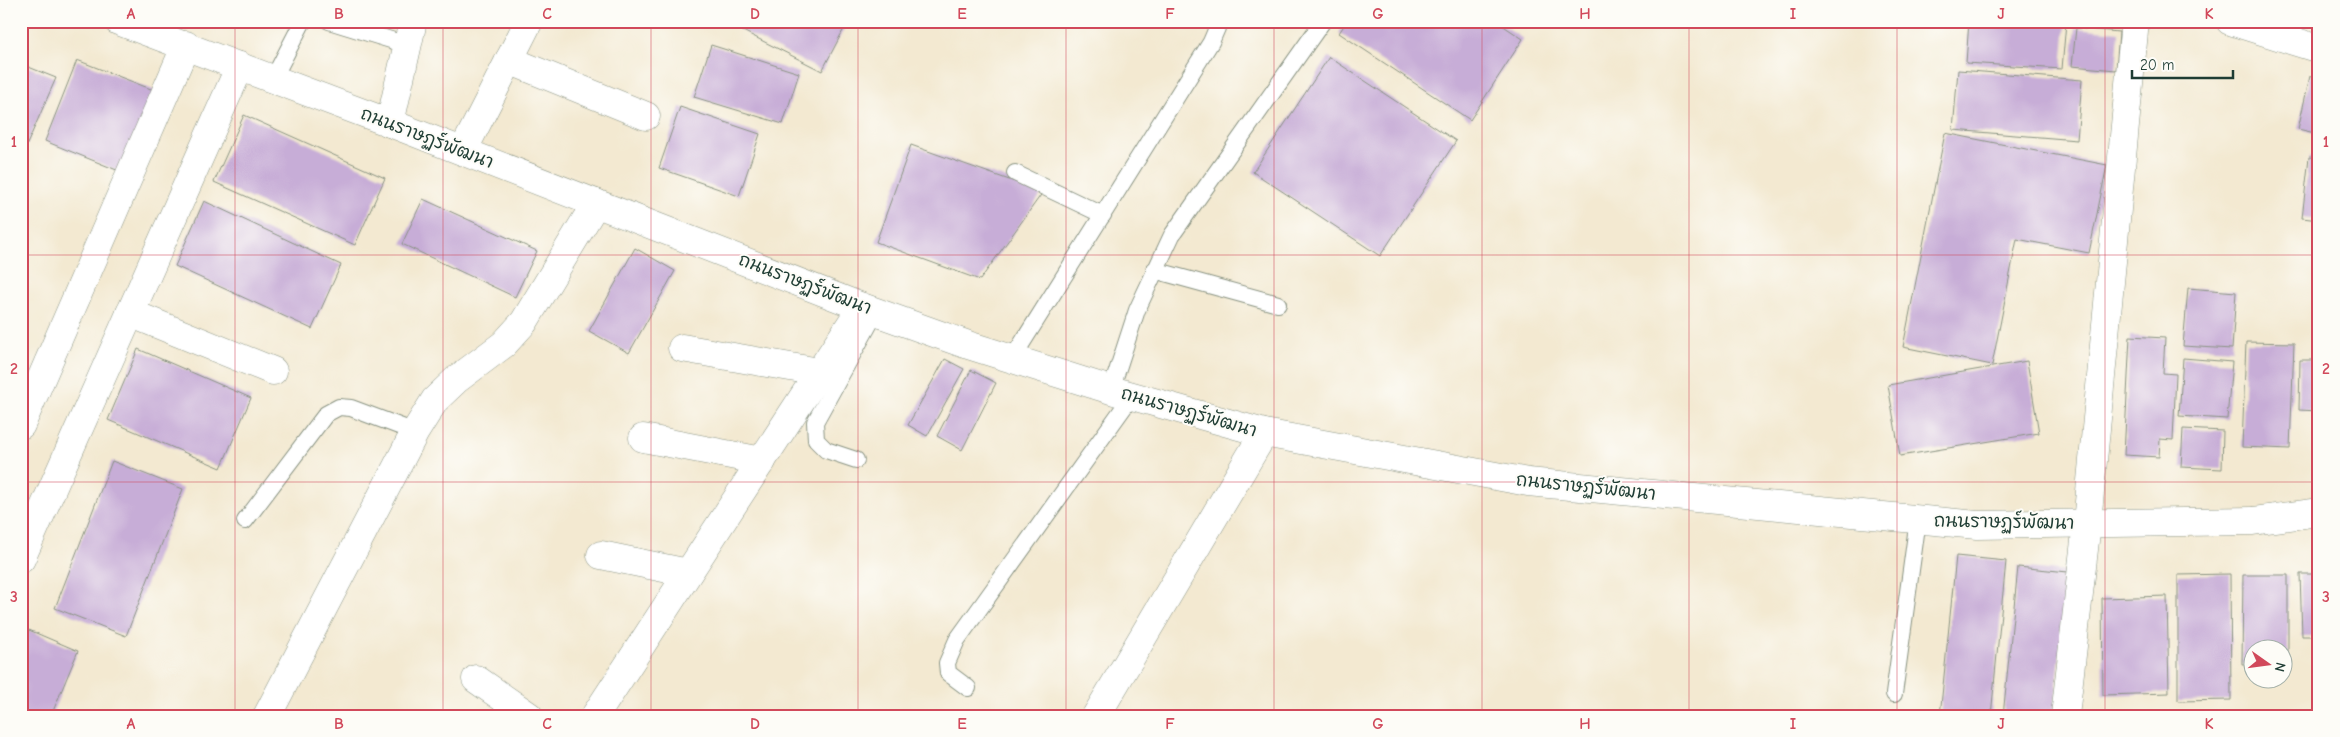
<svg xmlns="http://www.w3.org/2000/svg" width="2340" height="737" font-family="'Comic Neue','Playpen Sans Thai',sans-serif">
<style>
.building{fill:#c7add7}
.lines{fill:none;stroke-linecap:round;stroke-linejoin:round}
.service-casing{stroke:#899382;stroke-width:18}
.minor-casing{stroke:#899382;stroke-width:29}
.tertiary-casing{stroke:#899382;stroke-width:29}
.service{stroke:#fff;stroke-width:16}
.minor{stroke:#fff;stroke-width:28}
.tertiary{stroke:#fff;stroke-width:28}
.grid{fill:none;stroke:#d1495b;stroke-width:1;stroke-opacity:0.55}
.labels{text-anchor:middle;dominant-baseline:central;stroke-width:4;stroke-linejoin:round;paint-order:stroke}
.street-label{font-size:18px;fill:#1f3d34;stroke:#fdfcf7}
.neatline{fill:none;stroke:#d1495b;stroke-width:2}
.grid-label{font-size:16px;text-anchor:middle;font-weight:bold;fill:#d1495b}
</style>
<rect width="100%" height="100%" fill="#fdfcf7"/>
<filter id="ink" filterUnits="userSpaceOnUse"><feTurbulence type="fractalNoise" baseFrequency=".02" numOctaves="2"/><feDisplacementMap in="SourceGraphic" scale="10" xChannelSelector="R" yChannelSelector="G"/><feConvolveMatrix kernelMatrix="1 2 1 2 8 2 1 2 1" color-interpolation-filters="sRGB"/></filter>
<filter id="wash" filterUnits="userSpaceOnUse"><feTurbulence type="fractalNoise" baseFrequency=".0096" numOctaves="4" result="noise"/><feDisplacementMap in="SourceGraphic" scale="20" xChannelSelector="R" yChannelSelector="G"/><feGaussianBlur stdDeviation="1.12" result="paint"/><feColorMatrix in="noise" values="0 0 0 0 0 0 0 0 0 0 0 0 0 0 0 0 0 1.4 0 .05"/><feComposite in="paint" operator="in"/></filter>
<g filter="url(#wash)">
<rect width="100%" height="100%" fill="#f3e9d1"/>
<g id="blocks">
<g class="building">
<path d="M 743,21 L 848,21 L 822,71 L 739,29 Z"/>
<path d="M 1347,21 L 1496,21 L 1523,39 L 1470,120 L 1339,33 Z"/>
<path d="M 1969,21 L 2066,22 L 2062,69 L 1966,63 Z"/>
<path d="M 2076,28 L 2119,32 L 2116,70 L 2072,66 Z"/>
<path d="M 711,45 L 799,73 L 783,124 L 694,97 Z"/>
<path d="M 1329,57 L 1456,141 L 1380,256 L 1253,172 Z"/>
<path d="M 77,60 L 161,93 L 129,175 L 45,141 Z"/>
<path d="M 21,64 L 56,78 L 21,158 Z"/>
<path d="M 1958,70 L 2082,80 L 2077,140 L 1953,130 Z"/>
<path d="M 2310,76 L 2319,78 L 2319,134 L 2298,129 Z"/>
<path d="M 680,107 L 760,134 L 739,196 L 659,168 Z"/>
<path d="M 244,115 L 385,178 L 355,245 L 214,182 Z"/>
<path d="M 1945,133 L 2107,165 L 2089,253 L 2017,239 L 1992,365 L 1903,347 Z"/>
<path d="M 911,145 L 1043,192 L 980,280 L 876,242 Z"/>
<path d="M 2309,157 L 2319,158 L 2319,220 L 2302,218 Z"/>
<path d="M 423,199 L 537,251 L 515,297 L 402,244 Z"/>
<path d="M 204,201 L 341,265 L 312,329 L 175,266 Z"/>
<path d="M 635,248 L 675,271 L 629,353 L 589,331 Z"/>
<path d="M 2188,288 L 2236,292 L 2232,349 L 2183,346 Z"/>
<path d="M 2130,336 L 2165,338 L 2163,373 L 2176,374 L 2173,440 L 2160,439 L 2159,457 L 2124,455 Z"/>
<path d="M 2246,342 L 2294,343 L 2290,449 L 2242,447 Z"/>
<path d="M 138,349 L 251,398 L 221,468 L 108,420 Z"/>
<path d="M 2183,358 L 2232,362 L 2227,419 L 2179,416 Z"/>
<path d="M 945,359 L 964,369 L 927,436 L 908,425 Z"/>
<path d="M 2300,360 L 2319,360 L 2319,411 L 2299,410 Z"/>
<path d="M 2027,361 L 2039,433 L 1900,456 L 1888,385 Z"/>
<path d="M 971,370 L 996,383 L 962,450 L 937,436 Z"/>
<path d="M 2183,429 L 2223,431 L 2222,469 L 2181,467 Z"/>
<path d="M 112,461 L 183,489 L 126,636 L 55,608 Z"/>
<path d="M 1956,556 L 2006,561 L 1991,716 L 1940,716 Z"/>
<path d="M 2018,567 L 2068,572 L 2054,716 L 2003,716 Z"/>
<path d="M 2230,574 L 2231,700 L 2178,701 L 2178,575 Z"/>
<path d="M 2300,574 L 2319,574 L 2319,636 L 2302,636 Z"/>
<path d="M 2243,575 L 2288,575 L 2288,664 L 2282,664 L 2282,650 L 2252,650 L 2252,664 L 2242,664 Z"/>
<path d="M 2167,596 L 2169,693 L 2103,695 L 2102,598 Z"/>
<path d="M 29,630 L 78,651 L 51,716 L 21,716 L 21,649 Z"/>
</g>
</g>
</g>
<g filter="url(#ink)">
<use href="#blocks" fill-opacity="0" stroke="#899382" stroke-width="1"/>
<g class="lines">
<defs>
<g id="service">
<path d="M 329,21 L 407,45"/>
<path d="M 273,79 L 303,21"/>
<path d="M 1015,173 L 1103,215"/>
<path d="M 1154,270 L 1278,304"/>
<path d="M 1012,359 L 1211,42 L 1220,21"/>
<path d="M 1111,390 L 1137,310 L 1172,235 L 1323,21"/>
<path d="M 856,460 L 826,450 L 816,440 L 815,422 L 876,312"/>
<path d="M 245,521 L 326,414 L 339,407 L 351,408 L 415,432"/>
<path d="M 968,688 L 948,673 L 947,663 L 957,640 L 1132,396"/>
<path d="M 1894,694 L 1918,519"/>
</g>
<g id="minor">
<path d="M 2230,21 L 2319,49"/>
<path d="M 509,60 L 646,116"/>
<path d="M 390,123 L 413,21"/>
<path d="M 463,151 L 529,21"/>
<path d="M 130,313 L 273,371"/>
<path d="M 682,348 L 819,372"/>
<path d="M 21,425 L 186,45"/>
<path d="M 643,438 L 762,461"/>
<path d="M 601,555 L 688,573"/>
<path d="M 21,559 L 240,66"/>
<path d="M 476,679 L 529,716"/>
<path d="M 267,716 L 415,432 L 435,400 L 456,380 L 504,344 L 524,322 L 596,203"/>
<path d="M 595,716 L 862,307"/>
<path d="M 1096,716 L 1264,433"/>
<path d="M 2065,716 L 2087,523 L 2135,21"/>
</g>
<path id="tertiary" d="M 118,21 L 390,123 L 862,307 L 968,345 L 1111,390 L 1264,433 L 1528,482 L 1977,525 L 2253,521 L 2319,512"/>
</defs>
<use href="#service" class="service-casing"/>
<use href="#minor" class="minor-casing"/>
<use href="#tertiary" class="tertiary-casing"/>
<use href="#service" class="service"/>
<use href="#minor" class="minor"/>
<use href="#tertiary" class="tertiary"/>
</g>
</g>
<path class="grid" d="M 235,21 L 235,716M 443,21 L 443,716M 651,21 L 651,716M 858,21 L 858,716M 1066,21 L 1066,716M 1274,21 L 1274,716M 1482,21 L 1482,716M 1689,21 L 1689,716M 1897,21 L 1897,716M 2105,21 L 2105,716M 21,255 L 2319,255M 21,482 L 2319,482"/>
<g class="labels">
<g class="street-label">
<text transform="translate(427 138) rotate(21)">ถนนราษฏร์พัฒนา</text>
<text transform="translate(805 284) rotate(21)">ถนนราษฏร์พัฒนา</text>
<text transform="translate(1189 412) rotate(16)">ถนนราษฏร์พัฒนา</text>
<text transform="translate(1586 487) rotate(6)">ถนนราษฏร์พัฒนา</text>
<text transform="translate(2004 522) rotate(1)">ถนนราษฏร์พัฒนา</text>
</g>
</g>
<rect width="2340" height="737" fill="none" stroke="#fdfcf7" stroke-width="55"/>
<g transform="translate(2268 664) rotate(104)"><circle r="24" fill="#fdfcf7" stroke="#a4b0a9"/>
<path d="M0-4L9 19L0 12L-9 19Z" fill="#d1495b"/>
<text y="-8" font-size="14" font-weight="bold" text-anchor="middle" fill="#1f3d34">N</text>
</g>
<path d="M2132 70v8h101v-8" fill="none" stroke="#1f3d34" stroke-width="2.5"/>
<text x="2140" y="70" font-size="15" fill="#1f3d34" stroke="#fdfcf7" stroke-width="4" paint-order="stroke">20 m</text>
<rect x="28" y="28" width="2284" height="682" class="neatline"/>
<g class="grid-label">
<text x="131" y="19">A</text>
<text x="339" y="19">B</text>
<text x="547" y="19">C</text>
<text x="755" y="19">D</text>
<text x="962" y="19">E</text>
<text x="1170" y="19">F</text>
<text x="1378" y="19">G</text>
<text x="1585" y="19">H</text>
<text x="1793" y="19">I</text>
<text x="2001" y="19">J</text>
<text x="2209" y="19">K</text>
<text x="14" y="147">1</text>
<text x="2326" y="147">1</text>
<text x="14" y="374">2</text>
<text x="2326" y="374">2</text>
<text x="14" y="602">3</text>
<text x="2326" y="602">3</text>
<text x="131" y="729">A</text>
<text x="339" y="729">B</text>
<text x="547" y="729">C</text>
<text x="755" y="729">D</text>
<text x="962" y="729">E</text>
<text x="1170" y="729">F</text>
<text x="1378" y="729">G</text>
<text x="1585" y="729">H</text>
<text x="1793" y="729">I</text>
<text x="2001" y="729">J</text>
<text x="2209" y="729">K</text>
</g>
</svg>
